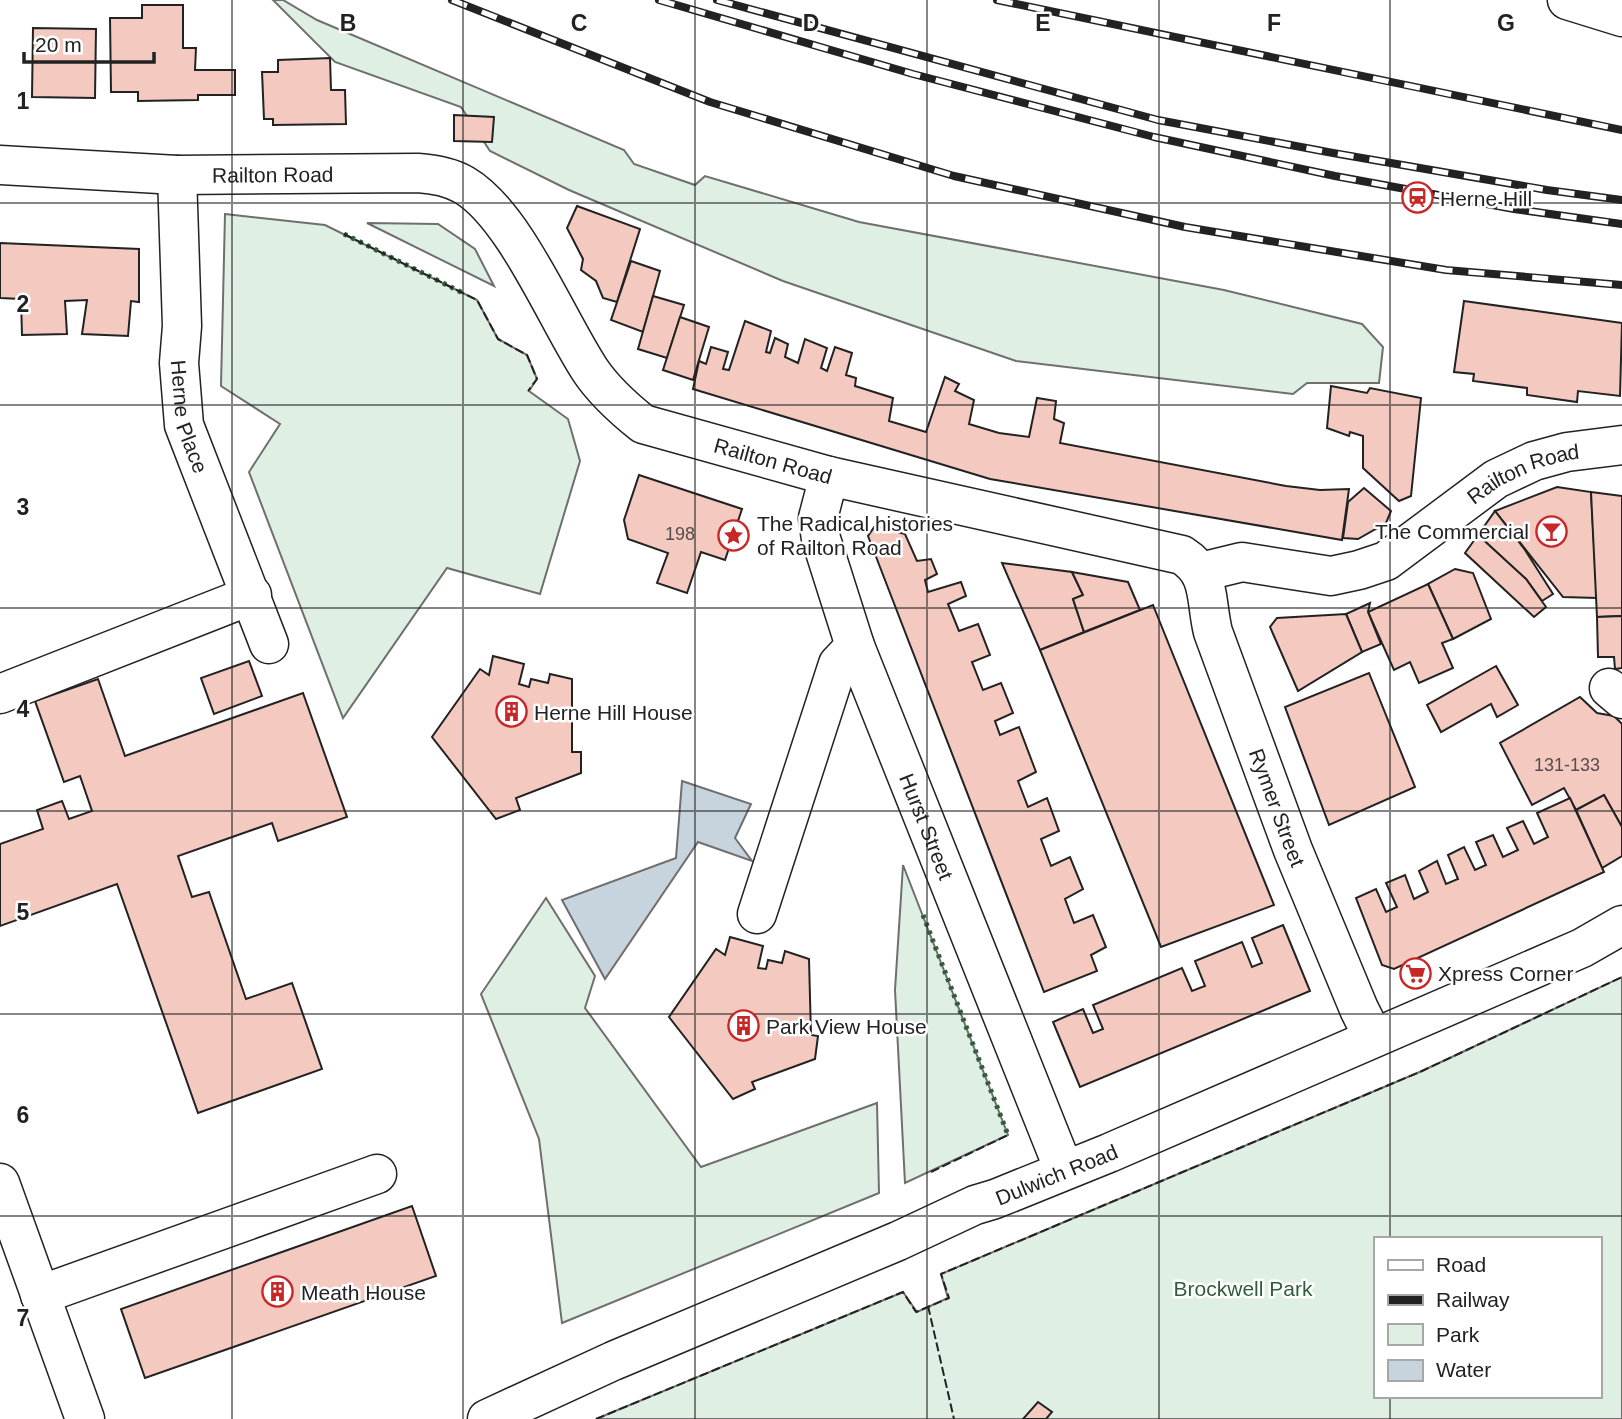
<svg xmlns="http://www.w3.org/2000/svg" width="1622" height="1419" font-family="Helvetica,sans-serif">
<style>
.green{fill:#e0efe3;stroke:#6f6f6f;stroke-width:2;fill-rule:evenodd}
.water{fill:#c7d3dd;stroke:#6f6f6f;stroke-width:2}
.building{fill:#f3c9c0;stroke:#222;stroke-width:2}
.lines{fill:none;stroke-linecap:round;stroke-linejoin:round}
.minor-casing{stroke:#222;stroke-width:41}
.major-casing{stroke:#222;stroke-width:41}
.minor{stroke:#fff;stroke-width:38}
.major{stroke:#fff;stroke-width:38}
.rail-casing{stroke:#222;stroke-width:8}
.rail{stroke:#fff;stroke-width:5;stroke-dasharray:16;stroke-linecap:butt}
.hedge{stroke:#2f5e38;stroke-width:5;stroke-dasharray:3.5 5;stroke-linecap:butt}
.fence{stroke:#222;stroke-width:2;stroke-dasharray:9 3.5;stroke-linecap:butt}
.grid{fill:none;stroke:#222;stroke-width:2;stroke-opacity:0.55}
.labels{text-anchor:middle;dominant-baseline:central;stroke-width:5;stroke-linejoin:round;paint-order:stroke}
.number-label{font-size:18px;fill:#564c4a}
.street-label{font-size:21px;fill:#222;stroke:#fff}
.poi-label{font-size:21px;fill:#222;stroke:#fff;text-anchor:start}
.park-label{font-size:21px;fill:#2f5e38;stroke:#fff}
.grid-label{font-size:23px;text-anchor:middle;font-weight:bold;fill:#222;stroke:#fff;stroke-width:5;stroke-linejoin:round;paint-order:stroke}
</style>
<rect width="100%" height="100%" fill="#fff"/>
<g class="green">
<path d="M 273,0 L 283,0 L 317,20 L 624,150 L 634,164 L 695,185 L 705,176 L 859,222 L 1224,290 L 1362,324 L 1383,347 L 1379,383 L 1307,383 L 1293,394 L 1016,361 L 783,281 L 569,190 L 490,151 L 461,107 L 335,62 Z"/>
<path d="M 225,214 L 325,225 L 477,300 L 498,339 L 527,355 L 537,379 L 529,391 L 568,419 L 580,461 L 540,594 L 447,568 L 343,718 L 249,472 L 280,424 L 221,386 Z"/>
<path d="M 367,223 L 438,224 L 475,249 L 494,286 Z"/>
<path d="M 903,865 L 1008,1135 L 905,1183 L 895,990 Z"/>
<path d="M 546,898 L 595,976 L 585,1008 L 701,1167 L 877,1103 L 879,1193 L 562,1323 L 539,1139 L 481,994 Z"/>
<path d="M 1622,977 L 1622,1419 L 596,1419 L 903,1292 L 917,1312 L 948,1298 L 941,1274 L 1422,1071 ZM 1375,1239 L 1599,1239 L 1599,1396 L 1375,1396 Z"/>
</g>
<path class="water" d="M 682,781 L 751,804 L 735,838 L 752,861 L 698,842 L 605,979 L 562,900 L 676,858 Z"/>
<g class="building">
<path d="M 142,5 L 183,5 L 183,48 L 196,48 L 195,70 L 235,70 L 235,95 L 198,95 L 198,100 L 138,101 L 138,92 L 111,92 L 110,18 L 142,18 Z"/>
<path d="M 33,28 L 96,29 L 95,98 L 32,97 Z"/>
<path d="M 330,58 L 331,90 L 345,90 L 346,124 L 273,125 L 273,119 L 264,119 L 262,72 L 278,72 L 278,60 Z"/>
<path d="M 454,115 L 494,117 L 492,142 L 454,141 Z"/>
<path d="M 577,206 L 640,229 L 617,302 L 603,298 L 596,281 L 581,270 L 583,259 L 567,228 Z"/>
<path d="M 0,243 L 139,249 L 139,302 L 131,301 L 128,336 L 82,334 L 87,300 L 65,301 L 67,334 L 22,335 L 21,299 L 0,298 Z"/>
<path d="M 631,261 L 660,271 L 643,332 L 611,320 Z"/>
<path d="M 653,296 L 684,305 L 667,358 L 638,349 Z"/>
<path d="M 1464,301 L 1622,323 L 1620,396 L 1578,391 L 1577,402 L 1527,395 L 1527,388 L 1473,381 L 1474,374 L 1454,372 Z"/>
<path d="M 680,317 L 709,327 L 693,380 L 663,370 Z"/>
<path d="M 745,321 L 771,331 L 766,352 L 770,353 L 775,338 L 788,344 L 785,357 L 798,363 L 805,339 L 827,348 L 821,368 L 827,371 L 835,347 L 852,353 L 846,375 L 856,378 L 855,386 L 893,398 L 889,421 L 926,432 L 945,377 L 959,384 L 955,391 L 974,400 L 969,424 L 999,433 L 1029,437 L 1037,398 L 1056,401 L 1054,419 L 1064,423 L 1060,443 L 1286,486 L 1320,490 L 1349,489 L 1342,540 L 990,479 L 693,389 L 699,361 L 706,364 L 711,347 L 728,352 L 723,369 L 729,370 Z"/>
<path d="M 1331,386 L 1367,393 L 1370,388 L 1421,398 L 1411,496 L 1399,501 L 1363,468 L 1363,436 L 1350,432 L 1349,436 L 1327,428 Z"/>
<path d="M 639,475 L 742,509 L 725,560 L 701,552 L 687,593 L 657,583 L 668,553 L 628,539 L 624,520 Z"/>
<path d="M 1557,487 L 1591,492 L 1597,598 L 1563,597 L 1495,511 Z"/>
<path d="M 1364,488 L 1391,511 L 1386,523 L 1358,539 L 1343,538 L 1348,502 Z"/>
<path d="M 1591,492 L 1622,496 L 1622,616 L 1597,617 Z"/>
<path d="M 1495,511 L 1525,550 L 1553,594 L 1542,601 L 1526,579 L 1478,535 Z"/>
<path d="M 875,526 L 905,534 L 917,561 L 931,559 L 937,574 L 925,580 L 928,592 L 961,582 L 966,596 L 948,604 L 959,631 L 978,624 L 990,655 L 972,662 L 983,690 L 1001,683 L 1013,713 L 995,721 L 1000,735 L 1019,727 L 1036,772 L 1018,781 L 1028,807 L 1047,798 L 1059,831 L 1041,839 L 1051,866 L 1070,857 L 1083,889 L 1065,899 L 1074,923 L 1093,915 L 1106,947 L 1091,955 L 1097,971 L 1044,992 L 868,536 Z"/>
<path d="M 1478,535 L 1526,579 L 1546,607 L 1534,617 L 1465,553 Z"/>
<path d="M 1002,563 L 1072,572 L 1083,595 L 1073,599 L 1084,632 L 1040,650 Z"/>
<path d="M 1455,569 L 1473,573 L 1491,619 L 1453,639 L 1428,584 Z"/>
<path d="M 1072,572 L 1128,582 L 1140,610 L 1084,632 L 1073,599 L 1083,595 Z"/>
<path d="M 1428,584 L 1453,639 L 1442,643 L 1453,668 L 1419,683 L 1410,662 L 1394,670 L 1368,612 Z"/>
<path d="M 1370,603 L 1368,612 L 1381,644 L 1362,652 L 1346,614 Z"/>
<path d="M 1153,605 L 1274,905 L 1161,947 L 1040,650 Z"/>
<path d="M 1346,614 L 1362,652 L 1298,691 L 1270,627 L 1277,618 Z"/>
<path d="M 1622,616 L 1622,668 L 1615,669 L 1614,657 L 1598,657 L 1597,617 Z"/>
<path d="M 493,656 L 524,664 L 519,684 L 529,687 L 531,679 L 548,683 L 550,674 L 572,679 L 572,752 L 581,752 L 581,773 L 516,798 L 520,810 L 496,819 L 432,737 L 480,669 L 489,675 Z"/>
<path d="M 249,661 L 262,696 L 214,714 L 201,678 Z"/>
<path d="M 1496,666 L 1518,705 L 1497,717 L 1491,704 L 1441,732 L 1427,705 Z"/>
<path d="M 1369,673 L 1415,787 L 1329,825 L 1285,707 Z"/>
<path d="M 98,679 L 125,756 L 303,693 L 347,817 L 278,841 L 272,823 L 178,856 L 192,897 L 209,892 L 246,999 L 292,983 L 322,1069 L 198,1113 L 117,884 L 0,926 L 0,844 L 43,829 L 37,810 L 62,801 L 69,819 L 92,811 L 80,776 L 64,782 L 35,701 Z"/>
<path d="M 1580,697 L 1597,713 L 1614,716 L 1622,724 L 1622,827 L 1604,795 L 1576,810 L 1564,788 L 1532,805 L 1500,743 Z"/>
<path d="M 1604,795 L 1622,827 L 1622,856 L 1602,868 L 1576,810 Z"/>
<path d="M 1570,798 L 1604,872 L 1394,969 L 1382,965 L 1356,898 L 1376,889 L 1386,912 L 1397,907 L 1386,883 L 1405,875 L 1414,899 L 1428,892 L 1419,871 L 1437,861 L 1446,884 L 1458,879 L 1448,855 L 1464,847 L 1475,870 L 1486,865 L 1476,842 L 1493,835 L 1503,857 L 1518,850 L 1507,828 L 1523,821 L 1534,844 L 1548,837 L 1537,813 Z"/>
<path d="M 1283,925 L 1310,991 L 1080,1087 L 1053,1022 L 1083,1009 L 1093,1033 L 1103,1029 L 1093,1005 L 1182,968 L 1192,991 L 1205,986 L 1195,961 L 1242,942 L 1252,967 L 1262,963 L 1252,938 Z"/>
<path d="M 730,937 L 763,946 L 758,968 L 766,969 L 768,960 L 782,963 L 785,951 L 809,959 L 811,1035 L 818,1036 L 815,1059 L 752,1082 L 755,1089 L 733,1099 L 669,1017 L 716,949 L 725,955 Z"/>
<path d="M 412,1206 L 436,1276 L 145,1378 L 121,1309 Z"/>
<path d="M 1038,1402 L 1052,1412 L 1046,1419 L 1023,1419 Z"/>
</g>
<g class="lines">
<defs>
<g id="minor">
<path id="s1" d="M 0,165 L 177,175 L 418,173 C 434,174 450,177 464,185 C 515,215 557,320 590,370 C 604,391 623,408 643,424 L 829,476 L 1182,555 C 1212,574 1205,600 1213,632 L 1293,850 L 1359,1009 L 1373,1037"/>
<path id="s2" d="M 177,175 L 182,326 L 179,363 L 184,425 L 269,644"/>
<path id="s3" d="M 829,476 L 818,518 L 821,539 L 855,646 L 1064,1170"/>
<path id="s4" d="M 1201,572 L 1242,562 L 1331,576 L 1359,570 L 1386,561 L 1496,479 L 1534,461 L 1567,452 L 1622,445"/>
<path d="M 1609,688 L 1622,699"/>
<path d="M 0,694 L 252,595"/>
<path d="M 757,914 L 838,664 L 855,646"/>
<path d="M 0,1183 L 85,1419"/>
<path d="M 40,1295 L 377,1174"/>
</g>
<g id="major">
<path d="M 1567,0 L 1622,17"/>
<path id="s5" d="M 487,1419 L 613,1361 L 898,1241 L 975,1205 L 995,1199 L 1109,1153 L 1582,948 L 1622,925"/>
</g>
</defs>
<use href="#minor" class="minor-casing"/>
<use href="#major" class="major-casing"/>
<use href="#minor" class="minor"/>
<use href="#major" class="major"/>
<defs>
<g id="rail">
<path d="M 452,0 L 710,102 L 954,176 L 1185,227 L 1446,270 L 1622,285"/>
<path d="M 659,0 L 913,74 L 1154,137 L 1335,176 L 1514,209 L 1622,224"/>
<path d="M 717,0 L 1158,120 L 1333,153 L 1547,190 L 1622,200"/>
<path d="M 997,0 L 1622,130"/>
</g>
</defs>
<use href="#rail" class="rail-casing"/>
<use href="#rail" class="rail"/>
<g class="hedge">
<path d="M 344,234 L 465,294"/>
<path d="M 923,915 L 1008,1135"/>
</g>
<g class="fence">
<path d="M 344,234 L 477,300 L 498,339 L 527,355 L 537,379 L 528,391"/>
<path d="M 931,1172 L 1008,1135"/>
<path d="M 928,1306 L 954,1419"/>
<path d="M 596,1419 L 903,1292 L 916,1312 L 949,1298 L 941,1274 L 1422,1071 L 1622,977"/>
</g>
</g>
<path class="grid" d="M 232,0 L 232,1419M 463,0 L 463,1419M 695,0 L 695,1419M 927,0 L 927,1419M 1159,0 L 1159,1419M 1390,0 L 1390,1239M 0,203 L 1622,203M 0,405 L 1622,405M 0,608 L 1622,608M 0,811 L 1622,811M 0,1014 L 1622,1014M 0,1216 L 1622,1216M 1390,1396 L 1390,1419"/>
<defs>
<symbol id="station-ring" viewBox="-11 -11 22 22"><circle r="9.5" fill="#fff" stroke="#c62828" stroke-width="1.5"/><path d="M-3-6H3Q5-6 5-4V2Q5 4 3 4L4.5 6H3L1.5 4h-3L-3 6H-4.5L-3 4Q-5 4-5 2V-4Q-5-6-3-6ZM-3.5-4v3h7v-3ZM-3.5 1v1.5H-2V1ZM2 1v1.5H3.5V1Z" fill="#c62828"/></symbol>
<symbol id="bar-ring" viewBox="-11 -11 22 22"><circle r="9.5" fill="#fff" stroke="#c62828" stroke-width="1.5"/><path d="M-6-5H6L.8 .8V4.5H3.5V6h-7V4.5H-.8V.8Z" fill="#c62828"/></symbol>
<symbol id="sight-ring" viewBox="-11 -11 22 22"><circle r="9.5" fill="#fff" stroke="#c62828" stroke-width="1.5"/><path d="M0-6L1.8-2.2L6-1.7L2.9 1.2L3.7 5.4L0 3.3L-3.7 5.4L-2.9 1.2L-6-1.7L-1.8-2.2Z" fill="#c62828"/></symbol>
<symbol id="building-ring" viewBox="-11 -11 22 22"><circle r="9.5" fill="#fff" stroke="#c62828" stroke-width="1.5"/><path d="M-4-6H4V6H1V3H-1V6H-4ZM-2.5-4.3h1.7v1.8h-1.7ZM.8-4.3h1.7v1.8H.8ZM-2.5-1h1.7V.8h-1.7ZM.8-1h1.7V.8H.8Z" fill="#c62828"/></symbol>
<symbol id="supermarket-ring" viewBox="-11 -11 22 22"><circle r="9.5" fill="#fff" stroke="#c62828" stroke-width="1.5"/><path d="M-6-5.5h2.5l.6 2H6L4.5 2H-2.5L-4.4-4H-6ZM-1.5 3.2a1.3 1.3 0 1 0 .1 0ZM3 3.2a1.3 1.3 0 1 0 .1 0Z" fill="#c62828"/></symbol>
</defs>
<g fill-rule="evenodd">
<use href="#station-ring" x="1400" y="180" width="35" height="35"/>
<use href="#bar-ring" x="1534" y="514" width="35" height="35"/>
<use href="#sight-ring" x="716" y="518" width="35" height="35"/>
<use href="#building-ring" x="494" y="694" width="35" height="35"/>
<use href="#supermarket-ring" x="1398" y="956" width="35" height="35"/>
<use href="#building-ring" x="726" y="1008" width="35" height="35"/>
<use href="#building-ring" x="260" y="1274" width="35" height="35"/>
</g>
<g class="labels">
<g class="number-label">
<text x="680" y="534">198</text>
<text x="1567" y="765">131-133</text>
</g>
<g class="street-label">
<text stroke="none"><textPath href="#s1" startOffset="273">Railton Road</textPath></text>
<text stroke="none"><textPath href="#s2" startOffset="243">Herne Place</textPath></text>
<text stroke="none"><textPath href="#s1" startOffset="903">Railton Road</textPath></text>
<text stroke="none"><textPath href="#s4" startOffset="354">Railton Road</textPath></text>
<text stroke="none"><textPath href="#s1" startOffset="1596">Rymer Street</textPath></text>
<text stroke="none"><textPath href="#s3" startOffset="371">Hurst Street</textPath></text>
<text stroke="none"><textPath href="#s5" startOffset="620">Dulwich Road</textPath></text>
</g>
<g class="poi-label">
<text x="1440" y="198">Herne Hill</text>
<text x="757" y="523">The Radical histories<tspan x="757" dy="24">of Railton Road</tspan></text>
<text x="1529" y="531" text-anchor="end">The Commercial</text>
<text x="534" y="712">Herne Hill House</text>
<text x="1438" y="973">Xpress Corner</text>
<text x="766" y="1026">Park View House</text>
<text x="301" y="1292">Meath House</text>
</g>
<g class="park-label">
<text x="1243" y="1288">Brockwell Park</text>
</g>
</g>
<g class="grid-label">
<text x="348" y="31">B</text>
<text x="579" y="31">C</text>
<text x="811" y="31">D</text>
<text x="1043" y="31">E</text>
<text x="1274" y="31">F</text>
<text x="1506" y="31">G</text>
<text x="23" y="109">1</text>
<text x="23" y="312">2</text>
<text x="23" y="515">3</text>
<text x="23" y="717">4</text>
<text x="23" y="920">5</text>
<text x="23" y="1123">6</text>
<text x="23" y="1326">7</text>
</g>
<rect x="1374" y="1237" width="228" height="161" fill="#ffffff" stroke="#a7a7a7" stroke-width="2"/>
<rect x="1388" y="1260" width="35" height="10" fill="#ffffff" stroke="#a7a7a7" stroke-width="2"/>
<text x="1436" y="1272" font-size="21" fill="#222222">Road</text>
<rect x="1388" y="1295" width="35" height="10" fill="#222222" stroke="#a7a7a7" stroke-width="2"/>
<text x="1436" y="1307" font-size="21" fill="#222222">Railway</text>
<rect x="1388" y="1324" width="35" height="21" fill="#e0efe3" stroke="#a7a7a7" stroke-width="2"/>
<text x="1436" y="1342" font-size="21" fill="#222222">Park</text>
<rect x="1388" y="1360" width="35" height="21" fill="#c7d3dd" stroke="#a7a7a7" stroke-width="2"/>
<text x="1436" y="1377" font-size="21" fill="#222222">Water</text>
<path d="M24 52v10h130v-10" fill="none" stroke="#222222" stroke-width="3.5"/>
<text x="35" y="52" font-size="21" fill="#222222" stroke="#ffffff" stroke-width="5" paint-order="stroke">20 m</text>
</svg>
